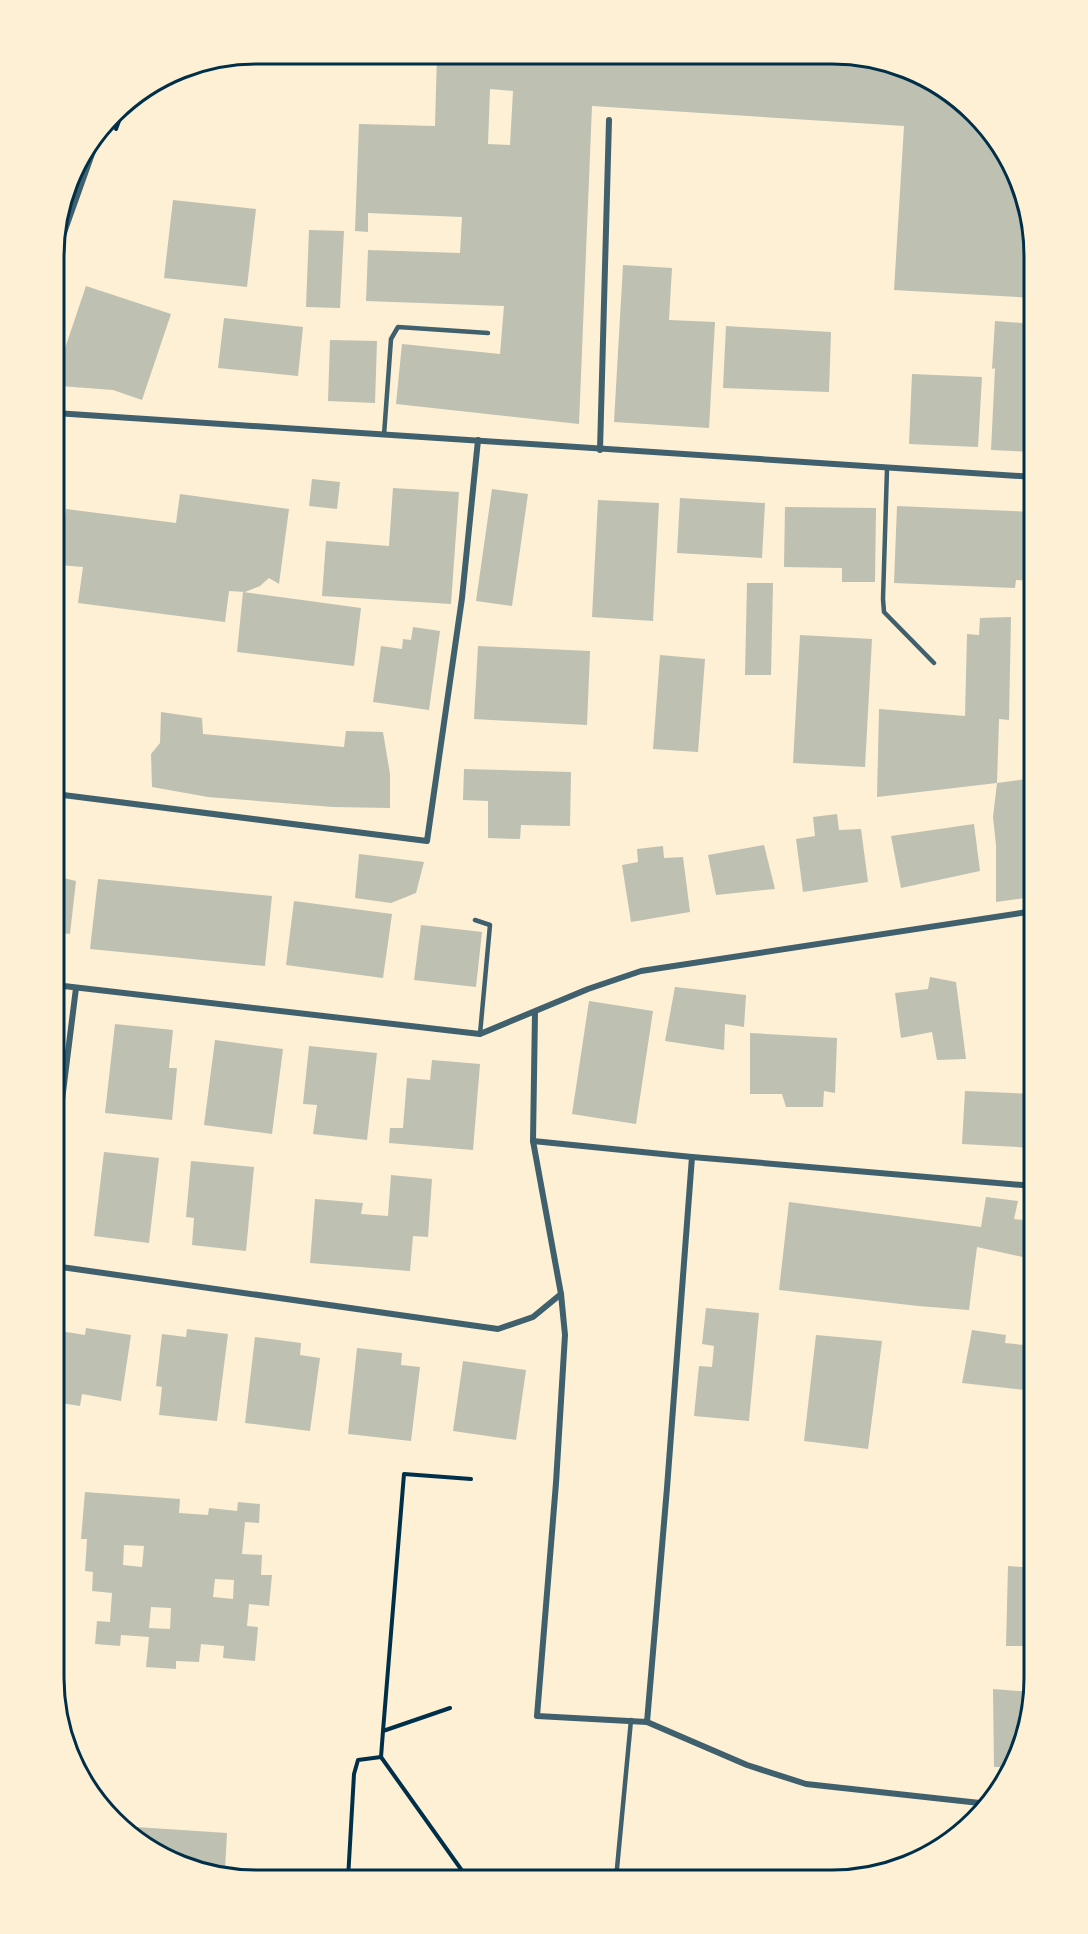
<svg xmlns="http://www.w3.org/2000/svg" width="1088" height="1934" font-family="Signika,sans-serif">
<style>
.building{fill:#bec0b2;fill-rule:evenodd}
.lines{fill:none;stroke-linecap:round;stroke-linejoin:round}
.path{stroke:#003049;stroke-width:4}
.service{stroke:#3f606c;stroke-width:4.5}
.minor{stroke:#3f606c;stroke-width:6}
.rim{fill:none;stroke:#003049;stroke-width:3}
</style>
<rect width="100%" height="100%" fill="#fdf0d5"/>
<g class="building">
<path d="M 437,55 L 871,58 L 965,104 L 1023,191 L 1034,256 L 1034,298 L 894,290 L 904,126 L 592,106 L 579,424 L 396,404 L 402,344 L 500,354 L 504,306 L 366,301 L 368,250 L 460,253 L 462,217 L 368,213 L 368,232 L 355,231 L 359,124 L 435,126 ZM 490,89 L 513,91 L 510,145 L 488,144 Z"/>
<path d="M 173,200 L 256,209 L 247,287 L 164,278 Z"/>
<path d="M 309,230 L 344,231 L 340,308 L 306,307 Z"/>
<path d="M 623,265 L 672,268 L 669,320 L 715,322 L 709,428 L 614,422 Z"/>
<path d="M 86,286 L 171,314 L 142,400 L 113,390 L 60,386 L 62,373 L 57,372 Z"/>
<path d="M 224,318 L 303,327 L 298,376 L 218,368 Z"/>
<path d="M 995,321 L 1034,324 L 1034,452 L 991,450 L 995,368 L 992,369 Z"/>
<path d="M 726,326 L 831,332 L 829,392 L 723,388 Z"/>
<path d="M 330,340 L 377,341 L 375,403 L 328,401 Z"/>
<path d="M 912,374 L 982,377 L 978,447 L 909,444 Z"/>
<path d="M 312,479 L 340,482 L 337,509 L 309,506 Z"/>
<path d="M 393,488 L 459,492 L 451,604 L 322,596 L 326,541 L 389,546 Z"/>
<path d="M 492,489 L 528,494 L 512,606 L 476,601 Z"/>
<path d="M 180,494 L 289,509 L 279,584 L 269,578 L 260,586 L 245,592 L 229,591 L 225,622 L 78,603 L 83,567 L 59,565 L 66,509 L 176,523 Z"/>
<path d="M 680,498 L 765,503 L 762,558 L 677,553 Z"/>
<path d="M 598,500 L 659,503 L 653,621 L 592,617 Z"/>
<path d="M 897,506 L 1034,512 L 1034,581 L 1016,580 L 1015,588 L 894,583 Z"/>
<path d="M 785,507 L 876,508 L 875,582 L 842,582 L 842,568 L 784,567 Z"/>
<path d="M 747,583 L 773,583 L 771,675 L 745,675 Z"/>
<path d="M 243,592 L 361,608 L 354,666 L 237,652 Z"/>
<path d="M 1011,617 L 1009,720 L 999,719 L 997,783 L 877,797 L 879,709 L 965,716 L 967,634 L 979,635 L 980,618 Z"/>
<path d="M 413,627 L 440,631 L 429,710 L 373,702 L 381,646 L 402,649 L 403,639 L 411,640 Z"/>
<path d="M 800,635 L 872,639 L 865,767 L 793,763 Z"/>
<path d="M 478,646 L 590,651 L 587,725 L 474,719 Z"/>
<path d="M 660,655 L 705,659 L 698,752 L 653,749 Z"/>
<path d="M 161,712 L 202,718 L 203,734 L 344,747 L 346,731 L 383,732 L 390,774 L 390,808 L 333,807 L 208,797 L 152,787 L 151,754 L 160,743 Z"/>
<path d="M 464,769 L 571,772 L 570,826 L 521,825 L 520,839 L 488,838 L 488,801 L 463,800 Z"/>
<path d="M 1034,778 L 1034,897 L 996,902 L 996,845 L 993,817 L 997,783 Z"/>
<path d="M 837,814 L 839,830 L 861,829 L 868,882 L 803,892 L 796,839 L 815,836 L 813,817 Z"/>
<path d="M 974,824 L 980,871 L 901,888 L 891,836 Z"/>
<path d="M 764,845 L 775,889 L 716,895 L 708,855 Z"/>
<path d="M 663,846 L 664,858 L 683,857 L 690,912 L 631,922 L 622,865 L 638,862 L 637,849 Z"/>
<path d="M 359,854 L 424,862 L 416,893 L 391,903 L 355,898 Z"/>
<path d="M 55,876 L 76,881 L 70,934 L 55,932 Z"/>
<path d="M 98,879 L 272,896 L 265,966 L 90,949 Z"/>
<path d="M 294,901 L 392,914 L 383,978 L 286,965 Z"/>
<path d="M 421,925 L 482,932 L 476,987 L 414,980 Z"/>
<path d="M 930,977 L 956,982 L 966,1059 L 937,1060 L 932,1032 L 901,1038 L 895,993 L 928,989 Z"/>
<path d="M 675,987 L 746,995 L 744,1027 L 725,1024 L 724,1050 L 665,1041 Z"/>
<path d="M 589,1001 L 653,1011 L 636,1124 L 572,1114 Z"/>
<path d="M 115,1024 L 173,1030 L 169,1068 L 177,1068 L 172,1120 L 105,1113 Z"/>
<path d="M 750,1033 L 837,1038 L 835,1093 L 824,1091 L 823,1107 L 786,1107 L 782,1094 L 750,1094 Z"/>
<path d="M 215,1040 L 283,1049 L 272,1134 L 204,1125 Z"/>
<path d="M 309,1046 L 377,1053 L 367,1140 L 313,1134 L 317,1105 L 303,1104 Z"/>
<path d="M 432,1060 L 480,1064 L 473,1150 L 389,1143 L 390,1128 L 403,1128 L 407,1078 L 430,1080 Z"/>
<path d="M 965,1091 L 1034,1094 L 1034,1148 L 962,1144 Z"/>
<path d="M 104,1152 L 159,1158 L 149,1243 L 94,1236 Z"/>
<path d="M 191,1161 L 254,1167 L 246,1251 L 192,1245 L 194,1218 L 186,1217 Z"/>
<path d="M 391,1175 L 432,1179 L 428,1237 L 413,1236 L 410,1271 L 310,1263 L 315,1199 L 363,1203 L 361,1214 L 388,1216 Z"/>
<path d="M 986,1197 L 1018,1201 L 1014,1219 L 1034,1221 L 1032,1259 L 977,1247 L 969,1310 L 918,1306 L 779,1290 L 789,1202 L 981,1227 Z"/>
<path d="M 706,1308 L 759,1313 L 749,1421 L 694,1416 L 699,1366 L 712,1367 L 714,1346 L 702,1344 Z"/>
<path d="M 86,1328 L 131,1335 L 121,1401 L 82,1394 L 80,1406 L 54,1402 L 54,1330 L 85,1335 Z"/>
<path d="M 187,1329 L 228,1334 L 217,1421 L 159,1415 L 162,1387 L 156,1386 L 162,1334 L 186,1337 Z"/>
<path d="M 972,1330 L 1006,1335 L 1005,1343 L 1034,1346 L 1034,1391 L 962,1383 Z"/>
<path d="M 816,1335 L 882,1341 L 868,1449 L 804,1441 Z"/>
<path d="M 255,1337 L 301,1343 L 300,1355 L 320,1358 L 310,1431 L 245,1423 Z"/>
<path d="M 357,1348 L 402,1353 L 401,1365 L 420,1367 L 411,1441 L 348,1434 Z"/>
<path d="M 463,1361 L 526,1370 L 516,1440 L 453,1431 Z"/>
<path d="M 85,1492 L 180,1499 L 179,1513 L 208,1515 L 209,1508 L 237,1511 L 238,1502 L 260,1504 L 259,1523 L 245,1522 L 242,1554 L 262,1555 L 261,1575 L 272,1575 L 269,1606 L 249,1604 L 247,1626 L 258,1627 L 255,1661 L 223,1658 L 224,1646 L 201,1644 L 199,1662 L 176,1661 L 176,1669 L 146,1667 L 149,1637 L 121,1635 L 120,1646 L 95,1644 L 97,1621 L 110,1622 L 112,1593 L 92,1591 L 93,1572 L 85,1571 L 87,1539 L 81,1539 ZM 124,1545 L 144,1546 L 142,1567 L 123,1565 ZM 215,1579 L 234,1580 L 233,1599 L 213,1597 ZM 151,1607 L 171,1608 L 170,1629 L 149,1628 Z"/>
<path d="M 1008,1566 L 1034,1568 L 1034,1646 L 1006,1646 Z"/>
<path d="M 993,1689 L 1033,1692 L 1019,1755 L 1012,1767 L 994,1767 Z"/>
<path d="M 121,1826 L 227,1833 L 225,1870 L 247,1871 L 247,1878 L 230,1878 L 167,1859 L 123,1830 Z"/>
</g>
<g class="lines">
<g class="path">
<path d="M 116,129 L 123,110 L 122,105"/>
<path d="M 56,293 L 63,274"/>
<path d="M 450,1708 L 383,1731 L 404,1474 L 471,1479"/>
<path d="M 381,1757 L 468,1879"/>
<path d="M 348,1879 L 354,1774 L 358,1760 L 381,1757 L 383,1731"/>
</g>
<g class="service">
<path d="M 384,435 L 391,339 L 398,327 L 488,333"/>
<path d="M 887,469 L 883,599 L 884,612 L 934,663"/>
<path d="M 475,920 L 490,925 L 480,1034"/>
<path d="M 616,1879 L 631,1720"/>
</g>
<g class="minor">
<path d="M 56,255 L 98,137"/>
<path d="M 55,413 L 1034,477"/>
<path d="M 600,450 L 609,120"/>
<path d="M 63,795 L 427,841 L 462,598 L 478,440"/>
<path d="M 55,985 L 480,1034 L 588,989 L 641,971 L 1034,911"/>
<path d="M 535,1012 L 533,1141 L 561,1294 L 565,1335 L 556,1483 L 537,1716 L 647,1722 L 667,1488 L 692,1157"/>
<path d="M 533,1141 L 692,1157 L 1034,1186"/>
<path d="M 55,1156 L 76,988"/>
<path d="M 54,1266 L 498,1329 L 533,1317 L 561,1294"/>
<path d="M 647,1722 L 747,1765 L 806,1784 L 989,1804"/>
</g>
</g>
<path d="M0 0H1088V1934H0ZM256 64H832A192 192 0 0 1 1024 256V1678A192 192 0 0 1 832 1870H256A192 192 0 0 1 64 1678V256A192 192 0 0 1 256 64Z" fill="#fdf0d5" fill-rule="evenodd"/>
<path class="rim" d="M256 64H832A192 192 0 0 1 1024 256V1678A192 192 0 0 1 832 1870H256A192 192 0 0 1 64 1678V256A192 192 0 0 1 256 64Z"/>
</svg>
